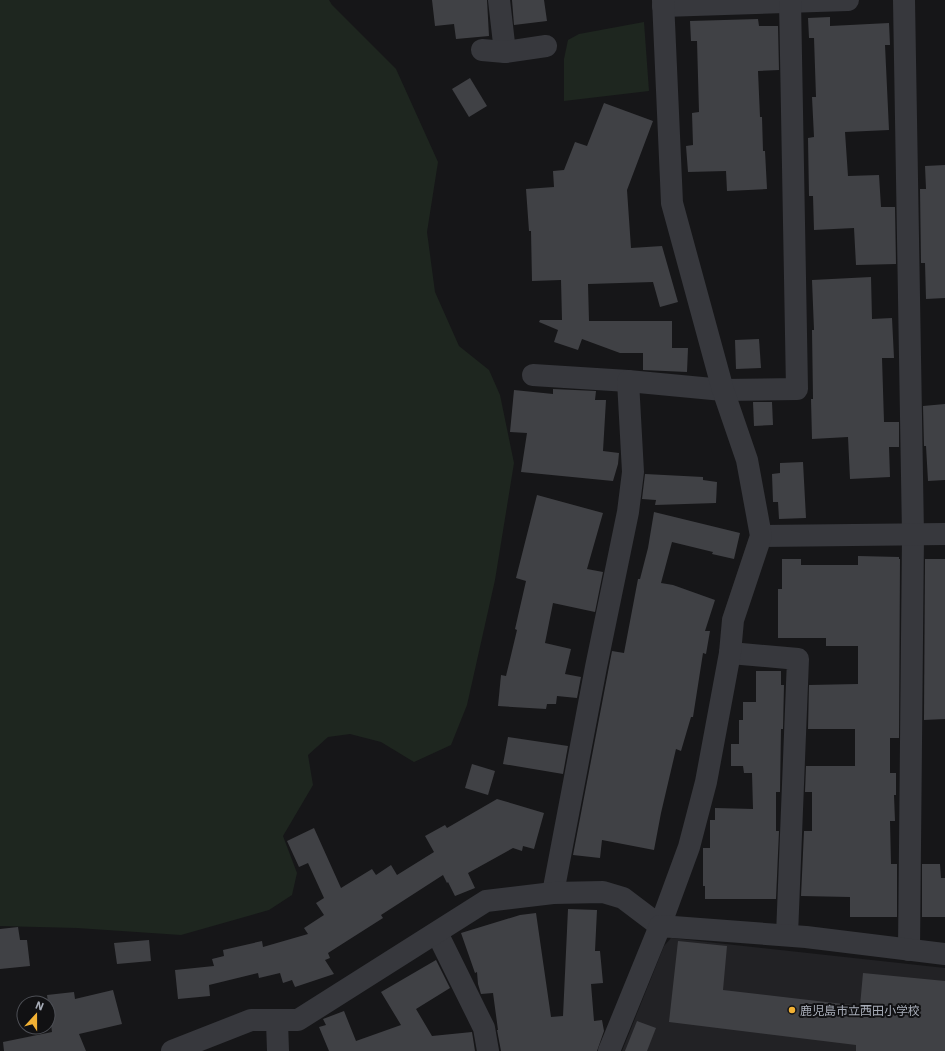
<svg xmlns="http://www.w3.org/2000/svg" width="945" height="1051" font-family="'IBM Plex Sans','Noto Sans JP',sans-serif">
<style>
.built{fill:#222225}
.green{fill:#1e261f}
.building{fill:#404145}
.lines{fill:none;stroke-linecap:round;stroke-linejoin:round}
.minor{stroke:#37383d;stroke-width:22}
.poi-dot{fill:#f2b134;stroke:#111113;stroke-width:1.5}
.labels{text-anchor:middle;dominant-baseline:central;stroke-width:4;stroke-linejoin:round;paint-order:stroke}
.poi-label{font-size:12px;fill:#a8adb8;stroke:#111113;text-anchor:start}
</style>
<rect width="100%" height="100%" fill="#161618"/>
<path class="built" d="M 671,938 L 945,968 L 945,1051 L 622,1051 L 664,946 Z"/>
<g class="green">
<path d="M 0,0 L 329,0 L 332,5 L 396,69 L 438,162 L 427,232 L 435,292 L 459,346 L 489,370 L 500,395 L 514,463 L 495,580 L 467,705 L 451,745 L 414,762 L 381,742 L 350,734 L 328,737 L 308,755 L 313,785 L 283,836 L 297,873 L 292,895 L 269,910 L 181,935 L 77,928 L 0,926 Z"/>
<path d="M 644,22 L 649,91 L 564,101 L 564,59 L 568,40 L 579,34 Z"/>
</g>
<g class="building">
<path d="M 432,0 L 487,0 L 489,36 L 456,39 L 454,24 L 435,26 Z"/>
<path d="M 512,0 L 544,0 L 547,21 L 514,25 Z"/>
<path d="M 830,17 L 830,26 L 889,23 L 890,45 L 885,45 L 889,130 L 845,132 L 848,176 L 879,175 L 881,207 L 895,207 L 896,264 L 856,265 L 854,228 L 814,230 L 813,196 L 809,196 L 808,138 L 814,137 L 812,97 L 816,97 L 814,38 L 809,38 L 808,18 Z"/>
<path d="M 758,19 L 759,26 L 778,26 L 779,70 L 758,71 L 760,117 L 762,117 L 763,151 L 765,151 L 767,189 L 727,191 L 726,171 L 688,172 L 686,146 L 693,145 L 692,113 L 699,112 L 697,41 L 691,41 L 690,21 Z"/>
<path d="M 470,78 L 487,106 L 469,117 L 452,89 Z"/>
<path d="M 604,103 L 653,121 L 627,190 L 631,248 L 662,246 L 678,302 L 660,307 L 653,282 L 588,284 L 589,321 L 672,321 L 672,348 L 688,348 L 687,372 L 643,370 L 643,353 L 620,353 L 582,339 L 578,350 L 554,342 L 558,330 L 539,322 L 540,320 L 562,320 L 561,280 L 532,281 L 531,231 L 529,231 L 526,189 L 554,187 L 553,171 L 564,170 L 575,142 L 587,146 Z"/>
<path d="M 945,165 L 945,298 L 926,299 L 925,263 L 921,263 L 920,189 L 926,189 L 925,166 Z"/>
<path d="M 871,277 L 872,319 L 892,318 L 894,358 L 882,358 L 884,422 L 899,422 L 899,447 L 889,447 L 890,477 L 850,479 L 848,437 L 812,439 L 811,399 L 813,399 L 812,330 L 814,330 L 812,280 Z"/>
<path d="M 759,339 L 761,368 L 736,369 L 735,340 Z"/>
<path d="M 553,389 L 596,391 L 595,400 L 606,400 L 603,451 L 619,453 L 618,464 L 613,481 L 521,472 L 527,433 L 510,432 L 514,390 L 553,394 Z"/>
<path d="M 753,402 L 772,402 L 773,425 L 754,426 Z"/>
<path d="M 945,404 L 945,480 L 928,481 L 926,446 L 924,446 L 923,406 Z"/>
<path d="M 803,462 L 806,518 L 779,519 L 778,502 L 773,502 L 772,474 L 780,473 L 780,463 Z"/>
<path d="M 645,474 L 703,477 L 703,480 L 717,482 L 716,503 L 655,505 L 656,500 L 642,499 Z"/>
<path d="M 537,495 L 603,513 L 587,569 L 603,572 L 595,612 L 553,603 L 545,643 L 571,649 L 565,674 L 581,677 L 577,698 L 557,696 L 556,704 L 547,704 L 546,709 L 498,706 L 501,675 L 506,676 L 517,630 L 515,629 L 526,581 L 516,578 Z"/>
<path d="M 654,512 L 740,533 L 734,559 L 712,554 L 713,552 L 672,542 L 661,583 L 673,585 L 715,600 L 705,631 L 710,631 L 706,654 L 703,653 L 693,717 L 691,717 L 681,751 L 676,749 L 661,813 L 654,850 L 602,840 L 600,858 L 573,855 L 612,651 L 624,653 L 638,579 L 640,579 L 648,548 Z"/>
<path d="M 858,556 L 899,557 L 899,559 L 900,559 L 899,738 L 890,738 L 890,773 L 896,773 L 896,795 L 894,795 L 895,821 L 890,821 L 891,864 L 897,864 L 897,917 L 850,917 L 850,897 L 801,896 L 804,831 L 812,831 L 812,792 L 805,792 L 806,766 L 855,766 L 855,729 L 808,729 L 809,685 L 858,684 L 858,646 L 826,646 L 826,638 L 778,638 L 778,589 L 782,589 L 782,559 L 801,559 L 801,565 L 858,565 Z"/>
<path d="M 925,559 L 945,559 L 945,719 L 924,720 Z"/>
<path d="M 756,671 L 781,671 L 781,685 L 784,685 L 783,729 L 781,729 L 780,792 L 776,792 L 776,831 L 779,831 L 776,899 L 705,899 L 705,886 L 703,886 L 703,848 L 710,848 L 710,820 L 715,820 L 715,808 L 753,809 L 752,773 L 744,773 L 743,766 L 731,766 L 731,744 L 739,744 L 739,720 L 743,720 L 743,702 L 756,702 Z"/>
<path d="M 508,737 L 568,746 L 563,774 L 503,764 Z"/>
<path d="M 472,764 L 495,771 L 488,795 L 465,788 Z"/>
<path d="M 497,799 L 544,813 L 534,849 L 523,846 L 522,851 L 513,848 L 468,873 L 475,888 L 455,896 L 448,882 L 447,883 L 443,875 L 381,915 L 383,918 L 328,953 L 330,958 L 325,960 L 334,974 L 295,987 L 292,980 L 283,983 L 280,973 L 259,978 L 258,973 L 209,985 L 210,996 L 178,999 L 175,970 L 214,966 L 212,959 L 224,956 L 223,950 L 262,941 L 263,947 L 308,934 L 304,928 L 324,915 L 316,903 L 324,898 L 308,863 L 299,867 L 287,841 L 314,828 L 341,888 L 372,869 L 376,875 L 391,865 L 397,875 L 434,852 L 425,836 L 445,825 L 447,828 Z"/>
<path d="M 922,864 L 940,864 L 941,878 L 945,878 L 945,917 L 922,917 Z"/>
<path d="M 568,909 L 597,910 L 595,951 L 600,951 L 603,983 L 591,984 L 594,1021 L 602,1020 L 604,1031 L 597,1051 L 501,1051 L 497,1030 L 498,1030 L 493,993 L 481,994 L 478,984 L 477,972 L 475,973 L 461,933 L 520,915 L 536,913 L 551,1017 L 563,1016 Z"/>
<path d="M 18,927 L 20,940 L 27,940 L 30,966 L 0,969 L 0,929 Z"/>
<path d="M 149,940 L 151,961 L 117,964 L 114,943 Z"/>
<path d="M 678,941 L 727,946 L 723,990 L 860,1006 L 863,973 L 945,981 L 945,1051 L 856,1051 L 856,1045 L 669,1022 Z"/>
<path d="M 436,960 L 450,988 L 416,1009 L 432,1036 L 472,1032 L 475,1051 L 329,1051 L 319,1027 L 326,1025 L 323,1019 L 344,1011 L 356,1041 L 401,1025 L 381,992 Z"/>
<path d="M 113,990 L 122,1024 L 79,1034 L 86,1051 L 4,1051 L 3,1042 L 52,1032 L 47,995 L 74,992 L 75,999 Z"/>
<path d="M 637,1021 L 656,1028 L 647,1051 L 625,1051 Z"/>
</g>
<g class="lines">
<g class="minor">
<path d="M 499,0 L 505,52"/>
<path d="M 904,0 L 913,535 L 909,950"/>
<path d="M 663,6 L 848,0"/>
<path d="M 482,50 L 505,52 L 546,46"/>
<path d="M 533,375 L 628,381"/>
<path d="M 761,536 L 945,534"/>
<path d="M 730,653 L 798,659 L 787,935"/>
<path d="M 553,893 L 596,667 L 628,512 L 633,472 L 628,381 L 723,390 L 797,389 L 790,0"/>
<path d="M 437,933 L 484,1028 L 488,1051"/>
<path d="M 277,1021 L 278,1051"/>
<path d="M 172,1051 L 251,1020 L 298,1020 L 486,901 L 553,893 L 603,892 L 623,898 L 660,926 L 689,847 L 706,782 L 730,653 L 733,620 L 761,536 L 747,460 L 723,390 L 672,203 L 663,0"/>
<path d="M 609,1051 L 660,926 L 806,937 L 945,954"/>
</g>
</g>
<circle class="poi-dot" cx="792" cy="1010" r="4"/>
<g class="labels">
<g class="poi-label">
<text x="800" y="1010">鹿児島市立西田小学校</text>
</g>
</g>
<g transform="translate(36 1015) rotate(21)"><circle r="19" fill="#111113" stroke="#4d4f55"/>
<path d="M0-3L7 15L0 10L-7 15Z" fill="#f2b134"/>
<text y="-6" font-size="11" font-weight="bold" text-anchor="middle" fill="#a8adb8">N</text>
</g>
</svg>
